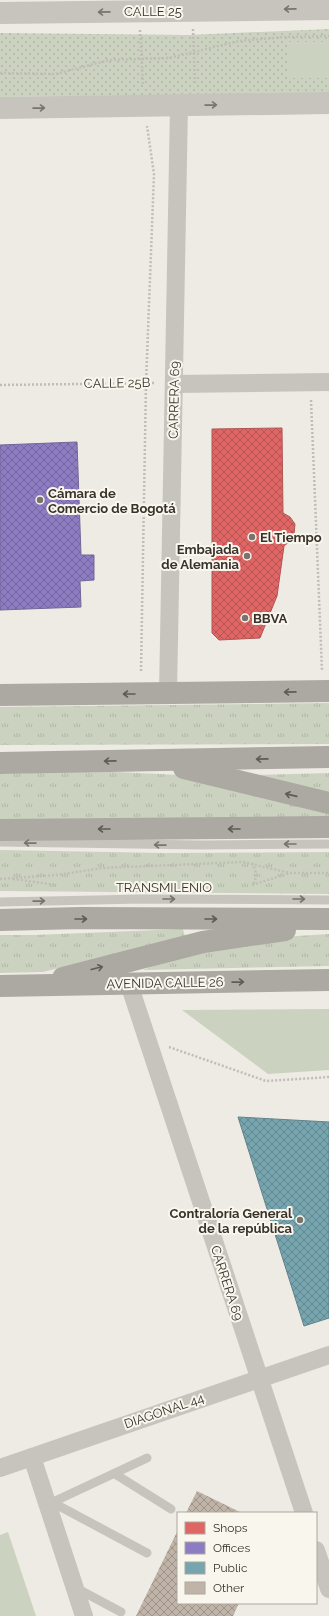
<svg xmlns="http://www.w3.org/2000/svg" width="329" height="1616" font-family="Raleway,sans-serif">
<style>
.grass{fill:url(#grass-tufts)}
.park{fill:url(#park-dots)}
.garden{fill:#cbd3c0}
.shops{fill:url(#shops-cross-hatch);stroke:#ae5654}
.offices{fill:url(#offices-cross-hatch);stroke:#746695}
.public{fill:url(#public-cross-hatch);stroke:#638287}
.building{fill:url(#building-cross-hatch)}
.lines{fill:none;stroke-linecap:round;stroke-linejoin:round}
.path{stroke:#c0bcb6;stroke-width:2.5;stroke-dasharray:2 2;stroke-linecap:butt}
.service{stroke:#c7c4bd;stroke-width:9}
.minor{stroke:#c7c4bd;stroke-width:18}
.tertiary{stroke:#c7c4bd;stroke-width:22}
.primary{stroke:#aca8a2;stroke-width:22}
.oneway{stroke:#78746d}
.oneway2{stroke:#615b55}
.poi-dot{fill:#78736c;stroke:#f9f6ed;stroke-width:1.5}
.labels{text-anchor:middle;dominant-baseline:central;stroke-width:4;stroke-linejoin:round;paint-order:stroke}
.street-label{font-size:13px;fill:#38322b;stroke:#f9f6ed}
.poi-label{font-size:13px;font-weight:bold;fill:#38322b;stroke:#f9f6ed;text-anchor:start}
</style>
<defs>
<pattern id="grass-tufts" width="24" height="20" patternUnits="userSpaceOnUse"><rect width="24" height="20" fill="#cbd3c0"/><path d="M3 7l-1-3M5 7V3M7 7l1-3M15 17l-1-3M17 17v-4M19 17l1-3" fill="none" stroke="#afb6a5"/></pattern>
<pattern id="park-dots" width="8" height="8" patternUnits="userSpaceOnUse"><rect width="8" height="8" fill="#cbd3c0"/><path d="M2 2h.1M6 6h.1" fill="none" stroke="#afb6a5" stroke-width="1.8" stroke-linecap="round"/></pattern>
<pattern id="shops-cross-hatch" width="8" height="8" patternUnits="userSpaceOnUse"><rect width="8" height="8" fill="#e06666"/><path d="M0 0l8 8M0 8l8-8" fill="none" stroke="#b75554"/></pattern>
<pattern id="offices-cross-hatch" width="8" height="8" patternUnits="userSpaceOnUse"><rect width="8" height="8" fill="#8e7cc3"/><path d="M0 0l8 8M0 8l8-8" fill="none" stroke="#75669f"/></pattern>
<pattern id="public-cross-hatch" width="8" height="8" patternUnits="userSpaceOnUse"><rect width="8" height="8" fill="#76a5af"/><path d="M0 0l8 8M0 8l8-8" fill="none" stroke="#62878f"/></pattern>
<pattern id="building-cross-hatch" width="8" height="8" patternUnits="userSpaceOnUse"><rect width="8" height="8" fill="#c0b4a8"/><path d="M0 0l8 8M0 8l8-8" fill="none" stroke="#9d9389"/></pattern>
</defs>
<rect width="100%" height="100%" fill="#eeebe4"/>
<g class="grass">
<path d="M 329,703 L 329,744 L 0,745 L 0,707 Z"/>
<path d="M 95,771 L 181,775 L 329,812 L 329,820 L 0,819 L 0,774 Z"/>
<path d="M 329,773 L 329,793 L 255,775 Z"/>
<path d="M 0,850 L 165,853 L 329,852 L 329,894 L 0,891 Z"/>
<path d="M 183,929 L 185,937 L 43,972 L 0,973 L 0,935 L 34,935 Z"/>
<path d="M 329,934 L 329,966 L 143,970 L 183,954 L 264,938 Z"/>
</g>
<path class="park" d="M 329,29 L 329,93 L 0,97 L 0,33 L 188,35 Z"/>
<g class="garden">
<rect x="289" y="42" width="40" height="36"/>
<path d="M 329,1009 L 329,1070 L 268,1074 L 182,1010 Z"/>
<path d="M 8,1532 L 36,1616 L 0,1616 L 0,1535 Z"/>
</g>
<path class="shops" d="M 282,428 L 283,513 L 290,517 L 295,524 L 294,534 L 290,541 L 284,546 L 277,596 L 260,638 L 219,640 L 212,633 L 212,429 Z"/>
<path class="offices" d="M 77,442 L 81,555 L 94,555 L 94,580 L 80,581 L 81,607 L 0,610 L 0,445 Z"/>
<path class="public" d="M 238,1117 L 329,1122 L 329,1318 L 304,1326 Z"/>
<g class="building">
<path d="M 197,1491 L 242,1513 L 186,1513 Z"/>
<path d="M 178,1530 L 178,1603 L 239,1603 L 233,1616 L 136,1616 Z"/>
</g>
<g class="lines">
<g class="path">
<path d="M 193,29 L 195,84"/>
<path d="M 140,30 L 143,85"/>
<path d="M 0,73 L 56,74 L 109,60 L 169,58 L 239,41 L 284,37 L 329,36"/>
<path d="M 0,385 L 156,383"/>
<path d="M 311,400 L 322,671"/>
<path d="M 141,671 L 146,383 L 154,174 L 147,126"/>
<path d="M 252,863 C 256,872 258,876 253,884"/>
<path d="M 0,879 L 57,875 L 102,868 L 243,862 L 290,873 L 329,873"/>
<path d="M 13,879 L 56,885"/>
<path d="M 252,885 L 290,873"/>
<path d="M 169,1047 L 266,1081 L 329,1077"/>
</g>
<g class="service">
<path d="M 0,842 L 201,845 L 329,844"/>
<path d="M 0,902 L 142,899 L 329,900"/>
<path d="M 115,1474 L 171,1509"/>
<path d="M 46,1499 L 147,1553"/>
<path d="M 53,1502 L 147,1458"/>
<path d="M 76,1588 L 121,1612"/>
</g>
<g class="minor">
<path d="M 174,384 L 329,382"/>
<path d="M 168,693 L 179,106"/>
<path d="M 129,984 L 304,1513"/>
<path d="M 32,1457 L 84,1616"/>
<path d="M 0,1468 L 329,1355"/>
<path d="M 316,1550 L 329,1589"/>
</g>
<g class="tertiary">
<path d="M 0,13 L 329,9"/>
<path d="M 0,108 L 329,103"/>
</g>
<g class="primary">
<path d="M 0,695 L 329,691"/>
<path d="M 0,763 L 329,757"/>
<path d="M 184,768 L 329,803"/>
<path d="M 0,830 L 329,827"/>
<path d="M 0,920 L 81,918 L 329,919"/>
<path d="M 63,978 L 203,942 L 285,930"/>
<path d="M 0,986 L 329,980"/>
</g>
</g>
<defs><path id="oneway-shaft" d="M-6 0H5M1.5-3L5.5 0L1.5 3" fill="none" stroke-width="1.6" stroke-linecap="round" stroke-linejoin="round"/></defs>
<g class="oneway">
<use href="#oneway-shaft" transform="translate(290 9) rotate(179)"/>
<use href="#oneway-shaft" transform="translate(104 12) rotate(179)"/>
<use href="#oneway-shaft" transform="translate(211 105) rotate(-1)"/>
<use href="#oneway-shaft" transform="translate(39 108) rotate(-1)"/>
<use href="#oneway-shaft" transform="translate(30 843) rotate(-179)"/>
<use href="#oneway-shaft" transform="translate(290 844) rotate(180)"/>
<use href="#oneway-shaft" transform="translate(160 845) rotate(-179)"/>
<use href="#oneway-shaft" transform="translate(169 899)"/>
<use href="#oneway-shaft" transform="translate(299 899)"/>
<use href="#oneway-shaft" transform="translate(39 901) rotate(-1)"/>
</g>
<g class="oneway2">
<use href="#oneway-shaft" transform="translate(290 692) rotate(179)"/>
<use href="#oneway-shaft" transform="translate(129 694) rotate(180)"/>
<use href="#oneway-shaft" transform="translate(262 759) rotate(179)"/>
<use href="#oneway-shaft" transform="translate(110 761) rotate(179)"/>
<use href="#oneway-shaft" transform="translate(291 795) rotate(-167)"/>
<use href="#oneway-shaft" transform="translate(104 829) rotate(180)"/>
<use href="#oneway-shaft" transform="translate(234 829) rotate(180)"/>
<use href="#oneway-shaft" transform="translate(81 919)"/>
<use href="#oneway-shaft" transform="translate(211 919)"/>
<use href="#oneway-shaft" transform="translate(97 968) rotate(-14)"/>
<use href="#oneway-shaft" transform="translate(238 982) rotate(-1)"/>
</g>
<g class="poi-dot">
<circle cx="40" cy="500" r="4"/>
<circle cx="252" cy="537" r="4"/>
<circle cx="247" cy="556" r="4"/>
<circle cx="245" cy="618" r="4"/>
<circle cx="300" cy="1220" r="4"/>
</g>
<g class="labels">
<g class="street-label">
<text x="153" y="11">CALLE 25</text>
<text transform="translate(117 383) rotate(-1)">CALLE 25B</text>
<text transform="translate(174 400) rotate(-89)">CARRERA 69</text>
<text x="164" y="887">TRANSMILENIO</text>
<text transform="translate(165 983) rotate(-1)">AVENIDA CALLE 26</text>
<text transform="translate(227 1283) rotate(72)">CARRERA 69</text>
<text transform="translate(164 1411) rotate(-19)">DIAGONAL 44</text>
</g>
<g class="poi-label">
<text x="48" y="493">Cámara de<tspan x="48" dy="15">Comercio de Bogotá</tspan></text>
<text x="260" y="537">El Tiempo</text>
<text x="239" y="549" text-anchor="end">Embajada<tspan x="239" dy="15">de Alemania</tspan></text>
<text x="253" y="618">BBVA</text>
<text x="292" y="1213" text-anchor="end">Contraloría General<tspan x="292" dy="15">de la república</tspan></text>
</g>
</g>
<rect x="177" y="1512" width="140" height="92" fill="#f9f6ed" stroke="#aca89f"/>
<rect x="185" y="1522" width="20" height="12" fill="#e06666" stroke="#aca89f"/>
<text x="213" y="1532" font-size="12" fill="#38322b">Shops</text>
<rect x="185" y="1542" width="20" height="12" fill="#8e7cc3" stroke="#aca89f"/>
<text x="213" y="1552" font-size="12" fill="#38322b">Offices</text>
<rect x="185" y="1562" width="20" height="12" fill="#76a5af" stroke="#aca89f"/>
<text x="213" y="1572" font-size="12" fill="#38322b">Public</text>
<rect x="185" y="1582" width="20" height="12" fill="#c0b4a8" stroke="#aca89f"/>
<text x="213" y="1592" font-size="12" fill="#38322b">Other</text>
</svg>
